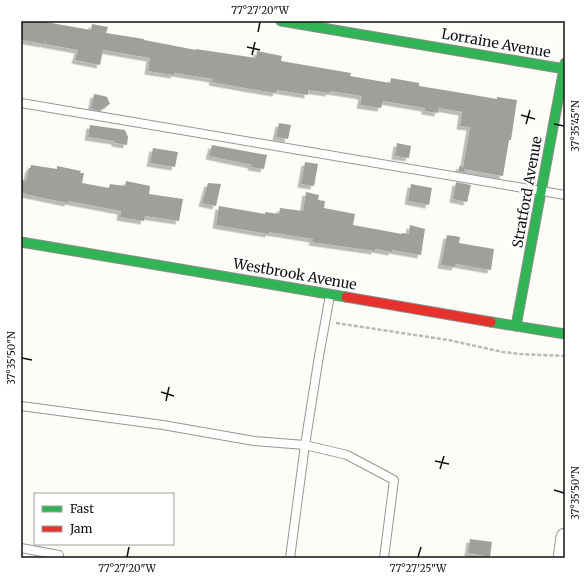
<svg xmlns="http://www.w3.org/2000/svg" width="586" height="579" font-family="Merriweather,serif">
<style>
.building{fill:#a19f9c;filter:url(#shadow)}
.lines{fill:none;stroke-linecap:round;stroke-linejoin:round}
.lane-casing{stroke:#979795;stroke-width:10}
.street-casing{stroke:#979795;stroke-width:19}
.fast-casing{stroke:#8e8d8b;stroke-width:11}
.jam-casing{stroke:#8e8d8b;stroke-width:11}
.path{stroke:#b9b9b8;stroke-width:2.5;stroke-dasharray:4 2;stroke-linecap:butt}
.lane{stroke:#fffffe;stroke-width:8}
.street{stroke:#fffffe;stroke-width:17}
.fast{stroke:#30b455;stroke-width:9}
.jam{stroke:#e5322d;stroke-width:9}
.ticks{fill:none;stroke:#111;stroke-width:1.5}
.labels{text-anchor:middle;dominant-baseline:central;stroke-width:4;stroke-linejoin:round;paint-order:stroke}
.street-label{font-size:14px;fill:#111;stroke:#fff}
.neatline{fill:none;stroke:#111;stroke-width:1.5}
.ticks-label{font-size:10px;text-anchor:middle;fill:#111}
</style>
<defs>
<filter id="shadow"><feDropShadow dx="-3.5" dy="3.5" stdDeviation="0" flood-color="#0004"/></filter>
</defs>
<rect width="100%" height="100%" fill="#fdfcf7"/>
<g class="building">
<path d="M 21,21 L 40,21 L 91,30 L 92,24 L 108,27 L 106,33 L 144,39 L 144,40 L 196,50 L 196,49 L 256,58 L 257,51 L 282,56 L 281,61 L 351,73 L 350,76 L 390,83 L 391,78 L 419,83 L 419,86 L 456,92 L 497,99 L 497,97 L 517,100 L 511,140 L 509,140 L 503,176 L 463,169 L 467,173 L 458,171 L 460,165 L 463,168 L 470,127 L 460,126 L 462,112 L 439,108 L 438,113 L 425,111 L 425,108 L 383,101 L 381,108 L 360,105 L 362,96 L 330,91 L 329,93 L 308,90 L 308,95 L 277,90 L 276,93 L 251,89 L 212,82 L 213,79 L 175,73 L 174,75 L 148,71 L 150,58 L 103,50 L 100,65 L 75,60 L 78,50 L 45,44 L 45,42 L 44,44 L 21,40 Z"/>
<path d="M 94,94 L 104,96 L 107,97 L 110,104 L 99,111 L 92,109 L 92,108 L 91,108 Z"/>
<path d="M 279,123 L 291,125 L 288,139 L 276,137 Z"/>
<path d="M 90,125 L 125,130 L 128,137 L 127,145 L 115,143 L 115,141 L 88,137 Z"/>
<path d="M 397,143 L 411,146 L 409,158 L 395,156 Z"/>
<path d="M 212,145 L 267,155 L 264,169 L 251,167 L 252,165 L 209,156 Z"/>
<path d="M 153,148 L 178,152 L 175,167 L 150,163 Z"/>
<path d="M 305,162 L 318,164 L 314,186 L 301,184 Z"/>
<path d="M 31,165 L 57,169 L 57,166 L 81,171 L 80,173 L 84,173 L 82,183 L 109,188 L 110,184 L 125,186 L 126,181 L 150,186 L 149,194 L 183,199 L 179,221 L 145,216 L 144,221 L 120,217 L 121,211 L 68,201 L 68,203 L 24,194 L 25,193 L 21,192 L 21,180 L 26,181 L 29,168 L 30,168 Z"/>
<path d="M 456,182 L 471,185 L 467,202 L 453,199 Z"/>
<path d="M 208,183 L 221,184 L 216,206 L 202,203 Z"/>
<path d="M 411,184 L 432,188 L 429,205 L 408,201 Z"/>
<path d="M 306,192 L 319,195 L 318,200 L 325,201 L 324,208 L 355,214 L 353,225 L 402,234 L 402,233 L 409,234 L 410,225 L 425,229 L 421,255 L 392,250 L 392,252 L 375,249 L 375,251 L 312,242 L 313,239 L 269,232 L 269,234 L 216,225 L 219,206 L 265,214 L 265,212 L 279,214 L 280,208 L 303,211 Z"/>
<path d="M 447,235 L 460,237 L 459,243 L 494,249 L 491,270 L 456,264 L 455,267 L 441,265 Z"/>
<path d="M 470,539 L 492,542 L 490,557 L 468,553 Z"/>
</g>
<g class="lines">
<defs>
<g id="lane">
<path d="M 21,103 L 565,195"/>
<path d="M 21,406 L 163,425 L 254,441 L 305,445 L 319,356 L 330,295"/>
<path d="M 21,548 L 59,555 L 58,558"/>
<path d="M 290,558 L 305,445 L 347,455 L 394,480 L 384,558"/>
</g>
<path id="street" d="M 562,558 L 565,537"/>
<g id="fast">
<path d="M 281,21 L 565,69"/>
<path d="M 21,242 L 346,297"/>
<path d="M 491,322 L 565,334"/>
<path d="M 516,326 L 565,63"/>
</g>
<path id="jam" d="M 346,297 L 491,322"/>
</defs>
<use href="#lane" class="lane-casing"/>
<use href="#street" class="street-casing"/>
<use href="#fast" class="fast-casing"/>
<use href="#jam" class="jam-casing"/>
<path class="path" d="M 336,323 L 448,340 L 503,352 L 520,354 L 565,356"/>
<use href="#lane" class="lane"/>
<use href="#street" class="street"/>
<use href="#fast" class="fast"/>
<use href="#jam" class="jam"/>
</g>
<path class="ticks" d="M 258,32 L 260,22M 247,47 L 260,50M 252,55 L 255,42M 521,115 L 535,119M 526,124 L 530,110M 554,124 L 564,126M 22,358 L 32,360M 161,392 L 174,396M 166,401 L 169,387M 435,461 L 449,464M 440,469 L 444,456M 554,490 L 564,493M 127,557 L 129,547M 418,557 L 421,547"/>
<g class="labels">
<g class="street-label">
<text transform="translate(496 43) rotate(10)">Lorraine Avenue</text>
<text transform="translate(527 192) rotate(-80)">Stratford Avenue</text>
<text transform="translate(295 274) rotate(10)">Westbrook Avenue</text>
</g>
</g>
<rect width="586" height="579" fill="none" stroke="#ffffff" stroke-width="44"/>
<rect x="34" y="493" width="140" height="52" fill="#ffffff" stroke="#a0a0a0"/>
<rect x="42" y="506" width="20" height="6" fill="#30b455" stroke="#a0a0a0"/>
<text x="70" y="513" font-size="12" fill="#111111">Fast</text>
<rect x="42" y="526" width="20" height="6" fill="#e5322d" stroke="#a0a0a0"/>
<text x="70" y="533" font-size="12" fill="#111111">Jam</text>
<rect x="22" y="22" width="542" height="535" class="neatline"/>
<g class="ticks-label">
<text x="260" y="14">77°27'20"W</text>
<text transform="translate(575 126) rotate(-90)" y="4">37°35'45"N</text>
<text transform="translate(11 358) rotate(-90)" y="4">37°35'50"N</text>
<text transform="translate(575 493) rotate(-90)" y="4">37°35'50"N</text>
<text x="127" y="572">77°27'20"W</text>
<text x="418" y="572">77°27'25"W</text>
</g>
</svg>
